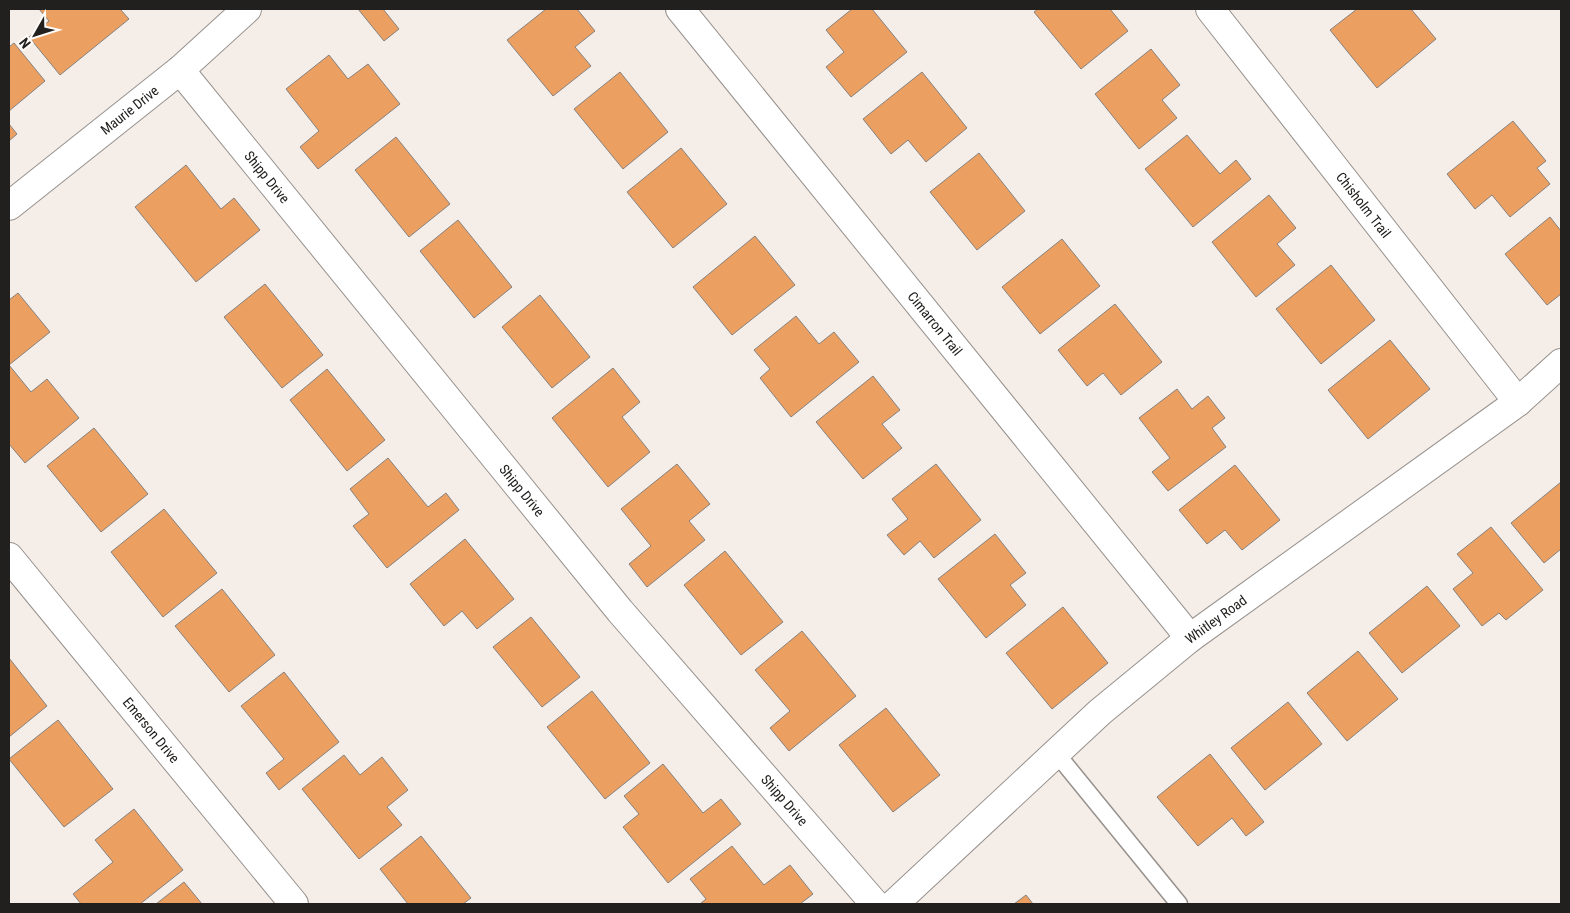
<svg xmlns="http://www.w3.org/2000/svg" width="1570" height="913" font-family="'Roboto Condensed',sans-serif">
<style>
.building{fill:#eba062;stroke:#87817d}
.lines{fill:none;stroke-linecap:round;stroke-linejoin:round}
.service-casing{stroke:#97918d;stroke-width:19}
.minor-casing{stroke:#97918d;stroke-width:30}
.tertiary-casing{stroke:#97918d;stroke-width:30}
.service{stroke:#fff;stroke-width:16}
.minor{stroke:#fff;stroke-width:28}
.tertiary{stroke:#fff;stroke-width:28}
.labels{text-anchor:middle;dominant-baseline:central;stroke-width:4;stroke-linejoin:round;paint-order:stroke}
.street-label{font-size:14px;fill:#22201e;stroke:#fffbf8}
</style>
<rect width="100%" height="100%" fill="#f4ede8"/>
<g class="building">
<path d="M 39,9 L 120,9 L 129,19 L 60,75 L 29,37 L 49,21 Z"/>
<path d="M 358,9 L 383,9 L 399,29 L 384,41 Z"/>
<path d="M 546,9 L 577,9 L 595,31 L 575,47 L 591,66 L 553,96 L 507,40 Z"/>
<path d="M 852,9 L 872,9 L 907,52 L 851,97 L 826,67 L 844,52 L 826,30 Z"/>
<path d="M 1038,9 L 1110,9 L 1128,31 L 1081,69 L 1034,12 Z"/>
<path d="M 1357,9 L 1411,9 L 1436,39 L 1377,88 L 1330,30 Z"/>
<path d="M 14,43 L 45,81 L 9,111 L 9,47 Z"/>
<path d="M 1151,49 L 1180,85 L 1162,100 L 1177,118 L 1139,149 L 1095,94 Z"/>
<path d="M 329,55 L 348,79 L 368,64 L 400,104 L 318,169 L 300,147 L 319,131 L 286,89 Z"/>
<path d="M 620,72 L 668,132 L 623,169 L 574,109 Z"/>
<path d="M 922,72 L 967,128 L 926,162 L 908,140 L 891,154 L 863,119 Z"/>
<path d="M 1513,121 L 1546,161 L 1537,168 L 1550,184 L 1510,217 L 1492,195 L 1475,209 L 1447,174 Z"/>
<path d="M 9,124 L 17,134 L 9,141 Z"/>
<path d="M 1187,135 L 1220,174 L 1236,160 L 1251,179 L 1193,227 L 1145,169 Z"/>
<path d="M 396,137 L 450,204 L 409,237 L 355,170 Z"/>
<path d="M 681,148 L 727,204 L 673,248 L 627,192 Z"/>
<path d="M 979,153 L 1025,211 L 977,250 L 930,192 Z"/>
<path d="M 186,165 L 221,209 L 234,198 L 260,230 L 196,282 L 135,207 Z"/>
<path d="M 1269,195 L 1296,228 L 1277,244 L 1295,265 L 1256,297 L 1212,242 Z"/>
<path d="M 1550,217 L 1561,231 L 1561,294 L 1547,305 L 1505,254 Z"/>
<path d="M 458,220 L 512,287 L 474,318 L 420,251 Z"/>
<path d="M 755,236 L 795,285 L 732,335 L 693,287 Z"/>
<path d="M 1062,239 L 1100,286 L 1040,334 L 1002,287 Z"/>
<path d="M 1331,265 L 1375,320 L 1321,364 L 1276,309 Z"/>
<path d="M 265,284 L 323,355 L 282,388 L 224,317 Z"/>
<path d="M 18,293 L 50,332 L 9,365 L 31,392 L 47,379 L 79,418 L 25,463 L 9,444 L 9,300 Z"/>
<path d="M 540,295 L 590,357 L 552,388 L 502,327 Z"/>
<path d="M 1115,304 L 1162,362 L 1121,395 L 1103,373 L 1087,386 L 1058,350 Z"/>
<path d="M 796,316 L 819,344 L 834,332 L 859,362 L 791,417 L 760,378 L 770,369 L 754,350 Z"/>
<path d="M 1390,340 L 1430,389 L 1368,439 L 1328,390 Z"/>
<path d="M 613,368 L 640,402 L 622,417 L 650,452 L 608,487 L 552,418 Z"/>
<path d="M 327,369 L 385,440 L 347,471 L 290,400 Z"/>
<path d="M 873,376 L 900,410 L 882,424 L 902,448 L 863,479 L 816,422 Z"/>
<path d="M 1177,389 L 1192,409 L 1208,396 L 1225,418 L 1212,428 L 1226,447 L 1168,491 L 1152,472 L 1170,458 L 1139,418 Z"/>
<path d="M 94,428 L 148,494 L 101,532 L 47,466 Z"/>
<path d="M 388,458 L 428,507 L 446,493 L 459,510 L 387,568 L 353,526 L 369,514 L 350,489 Z"/>
<path d="M 677,464 L 710,504 L 689,521 L 705,540 L 647,587 L 629,564 L 651,546 L 621,509 Z"/>
<path d="M 936,464 L 981,520 L 934,558 L 920,541 L 904,555 L 887,535 L 908,519 L 892,499 Z"/>
<path d="M 1235,465 L 1280,520 L 1242,550 L 1225,530 L 1207,544 L 1179,510 Z"/>
<path d="M 1561,482 L 1561,549 L 1544,563 L 1511,523 Z"/>
<path d="M 164,509 L 217,573 L 163,617 L 111,552 Z"/>
<path d="M 1491,527 L 1543,590 L 1506,620 L 1499,613 L 1482,626 L 1453,589 L 1473,573 L 1457,554 Z"/>
<path d="M 995,534 L 1026,573 L 1010,585 L 1026,605 L 986,638 L 938,579 Z"/>
<path d="M 465,539 L 514,599 L 477,629 L 462,611 L 444,626 L 410,584 Z"/>
<path d="M 725,551 L 783,622 L 741,655 L 684,585 Z"/>
<path d="M 1427,586 L 1460,626 L 1402,673 L 1369,633 Z"/>
<path d="M 222,589 L 275,655 L 229,692 L 175,626 Z"/>
<path d="M 1063,607 L 1108,663 L 1052,709 L 1006,653 Z"/>
<path d="M 531,617 L 580,677 L 542,707 L 493,647 Z"/>
<path d="M 802,631 L 856,696 L 789,751 L 770,728 L 790,711 L 755,670 Z"/>
<path d="M 1358,651 L 1398,699 L 1347,741 L 1307,693 Z"/>
<path d="M 9,658 L 47,706 L 9,737 Z"/>
<path d="M 284,672 L 339,742 L 279,790 L 266,773 L 284,759 L 241,706 Z"/>
<path d="M 592,691 L 650,763 L 605,799 L 547,727 Z"/>
<path d="M 1288,702 L 1322,744 L 1265,790 L 1231,748 Z"/>
<path d="M 886,708 L 940,775 L 893,812 L 839,745 Z"/>
<path d="M 58,720 L 113,789 L 64,827 L 9,759 Z"/>
<path d="M 1210,754 L 1264,822 L 1246,836 L 1232,818 L 1198,846 L 1157,797 Z"/>
<path d="M 344,755 L 360,775 L 382,757 L 408,790 L 387,807 L 402,825 L 359,859 L 302,789 Z"/>
<path d="M 663,764 L 703,813 L 721,799 L 741,824 L 668,883 L 623,827 L 639,814 L 624,796 Z"/>
<path d="M 134,809 L 183,870 L 140,904 L 81,904 L 73,894 L 113,862 L 95,840 Z"/>
<path d="M 421,836 L 471,898 L 463,904 L 408,904 L 380,869 Z"/>
<path d="M 732,846 L 764,885 L 790,865 L 813,894 L 800,904 L 700,904 L 706,899 L 690,879 Z"/>
<path d="M 184,882 L 202,904 L 156,904 Z"/>
<path d="M 1026,895 L 1033,904 L 1014,904 Z"/>
</g>
<g class="lines">
<defs>
<path id="service" d="M 1056,753 L 1179,904"/>
<g id="minor">
<path id="s1" d="M 680,9 L 1190,638"/>
<path id="s2" d="M 1210,9 L 1518,402"/>
<path id="s3" d="M 9,206 L 180,70 L 247,9"/>
<path id="s4" d="M 9,557 L 294,904"/>
<path id="s5" d="M 894,904 L 1100,712 L 1190,638 L 1518,402 L 1561,363"/>
</g>
<g id="tertiary">
<path id="s6" d="M 180,70 L 620,611 L 875,904"/>
</g>
</defs>
<use href="#service" class="service-casing"/>
<use href="#minor" class="minor-casing"/>
<use href="#tertiary" class="tertiary-casing"/>
<use href="#service" class="service"/>
<use href="#minor" class="minor"/>
<use href="#tertiary" class="tertiary"/>
</g>
<g class="labels">
<g class="street-label">
<text stroke="none"><textPath href="#s3" startOffset="154">Maurie Drive</textPath></text>
<text stroke="none"><textPath href="#s6" startOffset="138">Shipp Drive</textPath></text>
<text stroke="none"><textPath href="#s2" startOffset="249">Chisholm Trail</textPath></text>
<text stroke="none"><textPath href="#s1" startOffset="405">Cimarron Trail</textPath></text>
<text stroke="none"><textPath href="#s6" startOffset="542">Shipp Drive</textPath></text>
<text stroke="none"><textPath href="#s5" startOffset="430">Whitley Road</textPath></text>
<text stroke="none"><textPath href="#s4" startOffset="224">Emerson Drive</textPath></text>
<text stroke="none"><textPath href="#s6" startOffset="948">Shipp Drive</textPath></text>
</g>
</g>
<rect width="1570" height="913" fill="none" stroke="#22201e" stroke-width="20"/>
<g transform="translate(35 35) rotate(231)" stroke="#fffbf8" stroke-width="4" paint-order="stroke">
<path d="M0-4L9 19L0 12L-9 19Z" fill="#22201e"/>
<text y="-8" font-size="14" font-weight="bold" text-anchor="middle" fill="#22201e">N</text>
</g>
</svg>
